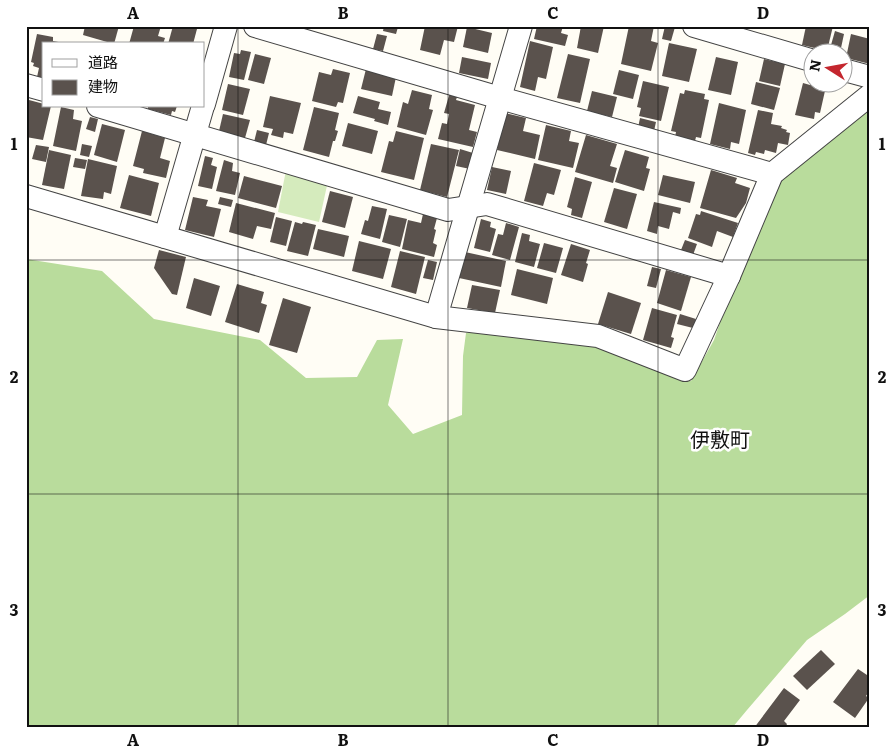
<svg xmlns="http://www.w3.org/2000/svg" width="896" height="754" font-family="Literata,'Noto Sans JP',serif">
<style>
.green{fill:#d5ebbd}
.forest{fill:#b9dc9c}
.building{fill:#5a524d}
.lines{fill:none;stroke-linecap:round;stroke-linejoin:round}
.minor-casing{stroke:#444;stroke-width:24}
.minor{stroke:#fff;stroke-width:22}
.grid{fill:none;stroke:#111;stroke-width:1;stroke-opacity:0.55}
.labels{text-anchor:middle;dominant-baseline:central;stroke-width:5;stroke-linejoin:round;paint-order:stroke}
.quarter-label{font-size:20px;fill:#111;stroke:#fff}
.neatline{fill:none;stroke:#111;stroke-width:2}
.grid-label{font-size:16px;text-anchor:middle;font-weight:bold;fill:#111}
</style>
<rect width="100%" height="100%" fill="#fffdf5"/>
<path class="green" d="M 286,170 L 328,181 L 319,222 L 278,212 Z"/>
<path class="forest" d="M 870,103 L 870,595 L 845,614 L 807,640 L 747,710 L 732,728 L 26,728 L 26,259 L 102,271 L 154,319 L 260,340 L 306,378 L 357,377 L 377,340 L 403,339 L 388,405 L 413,434 L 462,415 L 463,356 L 466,333 L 482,331 L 599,344 L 691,381 L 714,340 L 742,259 L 782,177 Z"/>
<g class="building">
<path d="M 85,26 L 119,26 L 114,44 L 83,35 Z"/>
<path d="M 134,26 L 161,26 L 158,36 L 165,38 L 163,44 L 129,44 Z"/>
<path d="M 173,26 L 187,26 L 197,29 L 193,44 L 168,44 Z"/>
<path d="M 384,26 L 406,26 L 405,29 L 398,27 L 396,34 L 383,31 Z"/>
<path d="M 425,26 L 458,26 L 454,42 L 444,40 L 440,55 L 420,50 Z"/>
<path d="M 537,26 L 563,26 L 561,33 L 568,35 L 565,46 L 534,39 Z"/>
<path d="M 581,26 L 604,26 L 598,53 L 577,48 Z"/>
<path d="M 629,26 L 654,26 L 651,41 L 658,43 L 651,71 L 621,64 Z"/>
<path d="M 665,26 L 675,27 L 671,41 L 662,39 Z"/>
<path d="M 806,26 L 833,26 L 827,51 L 802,45 Z"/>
<path d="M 467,27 L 492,33 L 488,53 L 463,47 Z"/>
<path d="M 835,31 L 844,34 L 841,48 L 831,45 Z"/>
<path d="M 37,34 L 53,37 L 53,41 L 64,43 L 44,44 L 44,78 L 37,77 L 39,68 L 33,66 L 34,63 L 31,62 Z"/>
<path d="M 377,34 L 387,36 L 383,51 L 373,49 Z"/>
<path d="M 851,34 L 870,39 L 870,64 L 846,58 Z"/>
<path d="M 530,41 L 553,47 L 546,79 L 538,77 L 535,91 L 520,87 Z"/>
<path d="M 669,43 L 697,49 L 689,82 L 662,76 Z"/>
<path d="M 241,50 L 251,52 L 244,80 L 229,77 L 234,53 L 240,54 Z"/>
<path d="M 255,54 L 271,58 L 264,84 L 248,80 Z"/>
<path d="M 568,54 L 590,59 L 580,103 L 557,98 Z"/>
<path d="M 462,57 L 491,63 L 488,79 L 459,73 Z"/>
<path d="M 716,57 L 738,62 L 731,95 L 708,90 Z"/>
<path d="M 764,59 L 785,64 L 780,86 L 759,81 Z"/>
<path d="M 333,69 L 350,73 L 343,103 L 338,102 L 336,107 L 312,101 L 319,72 L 331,75 Z"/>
<path d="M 366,69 L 396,77 L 392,96 L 361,89 Z"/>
<path d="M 619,70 L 639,75 L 633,99 L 613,94 Z"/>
<path d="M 811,77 L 814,78 L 814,82 L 827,82 L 820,113 L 815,112 L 814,119 L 795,115 L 803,83 L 810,85 Z"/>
<path d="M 643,81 L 669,87 L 661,121 L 639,116 L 641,108 L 637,107 Z"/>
<path d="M 756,82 L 780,88 L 774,110 L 751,104 Z"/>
<path d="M 228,84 L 250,89 L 243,115 L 222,110 Z"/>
<path d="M 412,90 L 432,95 L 429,109 L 433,110 L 426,135 L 397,127 L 403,102 L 408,104 Z"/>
<path d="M 685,90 L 705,94 L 704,99 L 709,100 L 701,138 L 696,137 L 695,141 L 675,137 L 676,132 L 671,131 L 680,93 L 684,94 Z"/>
<path d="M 592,91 L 617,97 L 612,117 L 587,111 Z"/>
<path d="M 450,92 L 458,94 L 456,100 L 475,105 L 469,130 L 477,132 L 473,147 L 438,139 L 442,123 L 447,124 L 449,114 L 444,113 Z"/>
<path d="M 270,96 L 301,103 L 293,134 L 284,132 L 283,138 L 271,135 L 273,129 L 263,127 Z"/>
<path d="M 358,96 L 380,102 L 378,109 L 391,112 L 388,125 L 374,121 L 375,119 L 353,113 Z"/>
<path d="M 29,100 L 44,104 L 44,106 L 51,106 L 43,140 L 26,137 L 26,109 Z"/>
<path d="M 719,103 L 746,110 L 739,144 L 731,142 L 730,149 L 710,144 Z"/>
<path d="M 148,106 L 177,106 L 175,112 L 172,111 L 171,115 L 148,109 Z"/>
<path d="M 61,107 L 74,110 L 73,119 L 82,121 L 76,151 L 53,146 Z"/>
<path d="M 314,107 L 339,113 L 335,130 L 338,131 L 335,141 L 333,141 L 329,157 L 303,150 Z"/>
<path d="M 758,110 L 773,113 L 771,124 L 782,126 L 781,128 L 787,130 L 786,132 L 790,133 L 788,145 L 778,143 L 776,153 L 765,150 L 764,154 L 756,152 L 755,155 L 748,153 Z"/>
<path d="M 505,113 L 526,118 L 523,131 L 540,135 L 535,159 L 497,150 Z"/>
<path d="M 223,114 L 250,120 L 245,138 L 219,131 Z"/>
<path d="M 90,117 L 98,119 L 95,132 L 86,129 Z"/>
<path d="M 640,118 L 656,122 L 654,131 L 638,128 Z"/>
<path d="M 348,123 L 378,131 L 372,154 L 342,146 Z"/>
<path d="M 102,124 L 125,130 L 117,162 L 94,155 Z"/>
<path d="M 546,125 L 571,131 L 569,141 L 579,143 L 573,168 L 538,160 Z"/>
<path d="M 257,130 L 269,133 L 266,145 L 254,142 Z"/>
<path d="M 142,131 L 165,138 L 160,158 L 170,161 L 166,178 L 143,173 L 144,169 L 133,166 Z"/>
<path d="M 396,131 L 424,138 L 414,180 L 381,172 L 389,141 L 393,142 Z"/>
<path d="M 586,135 L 617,144 L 610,166 L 617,168 L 613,183 L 575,172 Z"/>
<path d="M 82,144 L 92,146 L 89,157 L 80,155 Z"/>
<path d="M 431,144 L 459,150 L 447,197 L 420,190 Z"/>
<path d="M 36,145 L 49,147 L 46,162 L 32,159 Z"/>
<path d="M 460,149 L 473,153 L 470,169 L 456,166 Z"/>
<path d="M 49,150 L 71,155 L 64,189 L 42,185 Z"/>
<path d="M 625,150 L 649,157 L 646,168 L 650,169 L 644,191 L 615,182 Z"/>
<path d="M 205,156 L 213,158 L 211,165 L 217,167 L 212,189 L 198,186 Z"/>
<path d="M 75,158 L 87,160 L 85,169 L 73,167 Z"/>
<path d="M 88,159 L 117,166 L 111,194 L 104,192 L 103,199 L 81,196 Z"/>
<path d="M 224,160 L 233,163 L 232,171 L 240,173 L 235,195 L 216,191 Z"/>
<path d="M 534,163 L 561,170 L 554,195 L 547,193 L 543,206 L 524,201 Z"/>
<path d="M 492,167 L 511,171 L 506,194 L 487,190 Z"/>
<path d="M 711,170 L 737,178 L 735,183 L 750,188 L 746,203 L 736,218 L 700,208 Z"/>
<path d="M 129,175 L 159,183 L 151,216 L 120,208 Z"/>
<path d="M 663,175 L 695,182 L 690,203 L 658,195 Z"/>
<path d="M 244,176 L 282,186 L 276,208 L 238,198 Z"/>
<path d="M 575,177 L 592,182 L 582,218 L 571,215 L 572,209 L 567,207 Z"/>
<path d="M 614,188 L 637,194 L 627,229 L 604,222 Z"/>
<path d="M 330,191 L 353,197 L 345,228 L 322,222 Z"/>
<path d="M 193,197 L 208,200 L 206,206 L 221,209 L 214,237 L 185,230 Z"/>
<path d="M 220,197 L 233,200 L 231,207 L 218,204 Z"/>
<path d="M 654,202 L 681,208 L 680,214 L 673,212 L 669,229 L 658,226 L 657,234 L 647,231 Z"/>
<path d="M 236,203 L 275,213 L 271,229 L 257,226 L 253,239 L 229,232 Z"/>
<path d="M 372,206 L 387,209 L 380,239 L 361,234 L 365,220 L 368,221 Z"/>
<path d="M 701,211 L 738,223 L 733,237 L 717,231 L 712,247 L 688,238 L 696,214 L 700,215 Z"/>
<path d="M 423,214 L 437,218 L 434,229 L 436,230 L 433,243 L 437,245 L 434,257 L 402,249 L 408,220 L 421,223 Z"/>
<path d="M 389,215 L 407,219 L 400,247 L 382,242 Z"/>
<path d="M 276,217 L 292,221 L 286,246 L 270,242 Z"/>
<path d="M 481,219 L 491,222 L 490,227 L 496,229 L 490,252 L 474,248 Z"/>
<path d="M 295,222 L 302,224 L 303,222 L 316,225 L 308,256 L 287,251 Z"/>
<path d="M 506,223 L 519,227 L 510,260 L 492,255 L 498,234 L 503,235 Z"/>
<path d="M 318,229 L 349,236 L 344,257 L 313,249 Z"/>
<path d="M 522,233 L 530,235 L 529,241 L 540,244 L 534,267 L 515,262 Z"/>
<path d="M 685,240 L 697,244 L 693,255 L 681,250 Z"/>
<path d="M 359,241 L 391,249 L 383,279 L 352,271 Z"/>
<path d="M 544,243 L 563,248 L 556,273 L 537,268 Z"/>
<path d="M 571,244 L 590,250 L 586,263 L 588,264 L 583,282 L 561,275 Z"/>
<path d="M 159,250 L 186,257 L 177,295 L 172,294 L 154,268 Z"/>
<path d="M 400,251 L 425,257 L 416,294 L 391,287 Z"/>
<path d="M 465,252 L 506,261 L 501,287 L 459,278 Z"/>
<path d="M 428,260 L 437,262 L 433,280 L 423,278 Z"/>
<path d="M 652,267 L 661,269 L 656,288 L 647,286 Z"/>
<path d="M 517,269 L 553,278 L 547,304 L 511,295 Z"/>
<path d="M 666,270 L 691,277 L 681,311 L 657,303 Z"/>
<path d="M 194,278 L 220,286 L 211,316 L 186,308 Z"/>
<path d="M 237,284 L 264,292 L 261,303 L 267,305 L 259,333 L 225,322 Z"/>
<path d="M 472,285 L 500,290 L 495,313 L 467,308 Z"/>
<path d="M 608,292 L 641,303 L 631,334 L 598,324 Z"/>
<path d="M 283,298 L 311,307 L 297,353 L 269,345 Z"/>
<path d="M 652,308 L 677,315 L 671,337 L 674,338 L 671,348 L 643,340 Z"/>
<path d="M 680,314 L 696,319 L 693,328 L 677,324 Z"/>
<path d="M 821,650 L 835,664 L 807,690 L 793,676 Z"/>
<path d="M 858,669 L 870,677 L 870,690 L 866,696 L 869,698 L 855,718 L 833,702 Z"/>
<path d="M 784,688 L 800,700 L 784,721 L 787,724 L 785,728 L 754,728 Z"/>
</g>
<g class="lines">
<defs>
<g id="minor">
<path d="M 255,26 L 500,98 L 772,174"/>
<path d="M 694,26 L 814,61"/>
<path d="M 844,70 L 870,77"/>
<path d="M 26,85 L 44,90"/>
<path d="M 204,104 L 226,26"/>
<path d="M 98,106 L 448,210 L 487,204 L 729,276"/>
<path d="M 26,196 L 436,317 L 598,336 L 685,370 L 729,276 L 772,174 L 870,95"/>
<path d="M 165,237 L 203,106"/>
<path d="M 436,317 L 521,26"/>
</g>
</defs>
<use href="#minor" class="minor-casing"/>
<use href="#minor" class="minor"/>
</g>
<path class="grid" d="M 238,26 L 238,728M 448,26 L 448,728M 658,26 L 658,728M 26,260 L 870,260M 26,494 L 870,494"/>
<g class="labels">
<g class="quarter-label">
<text x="720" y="438">伊敷町</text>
</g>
</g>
<rect width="896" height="754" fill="none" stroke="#ffffff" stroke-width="55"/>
<rect x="42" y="42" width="162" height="65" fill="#ffffff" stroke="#a0a0a0"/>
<rect x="52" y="59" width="25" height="8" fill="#ffffff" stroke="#a0a0a0"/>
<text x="88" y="68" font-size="15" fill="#111111">道路</text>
<rect x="52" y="80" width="25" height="15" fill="#5a524d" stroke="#a0a0a0"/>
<text x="88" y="92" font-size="15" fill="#111111">建物</text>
<g transform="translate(828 68) rotate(281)"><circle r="24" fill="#ffffff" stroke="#a0a0a0"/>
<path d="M0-4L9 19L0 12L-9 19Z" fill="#c4262e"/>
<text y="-8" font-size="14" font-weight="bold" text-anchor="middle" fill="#111111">N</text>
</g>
<rect x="28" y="28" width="840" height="698" class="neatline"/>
<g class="grid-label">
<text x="133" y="19">A</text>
<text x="343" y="19">B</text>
<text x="553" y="19">C</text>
<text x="763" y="19">D</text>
<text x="14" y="150">1</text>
<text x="882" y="150">1</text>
<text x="14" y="383">2</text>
<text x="882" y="383">2</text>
<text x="14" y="616">3</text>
<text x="882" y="616">3</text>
<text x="133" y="746">A</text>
<text x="343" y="746">B</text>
<text x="553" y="746">C</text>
<text x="763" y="746">D</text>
</g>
</svg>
